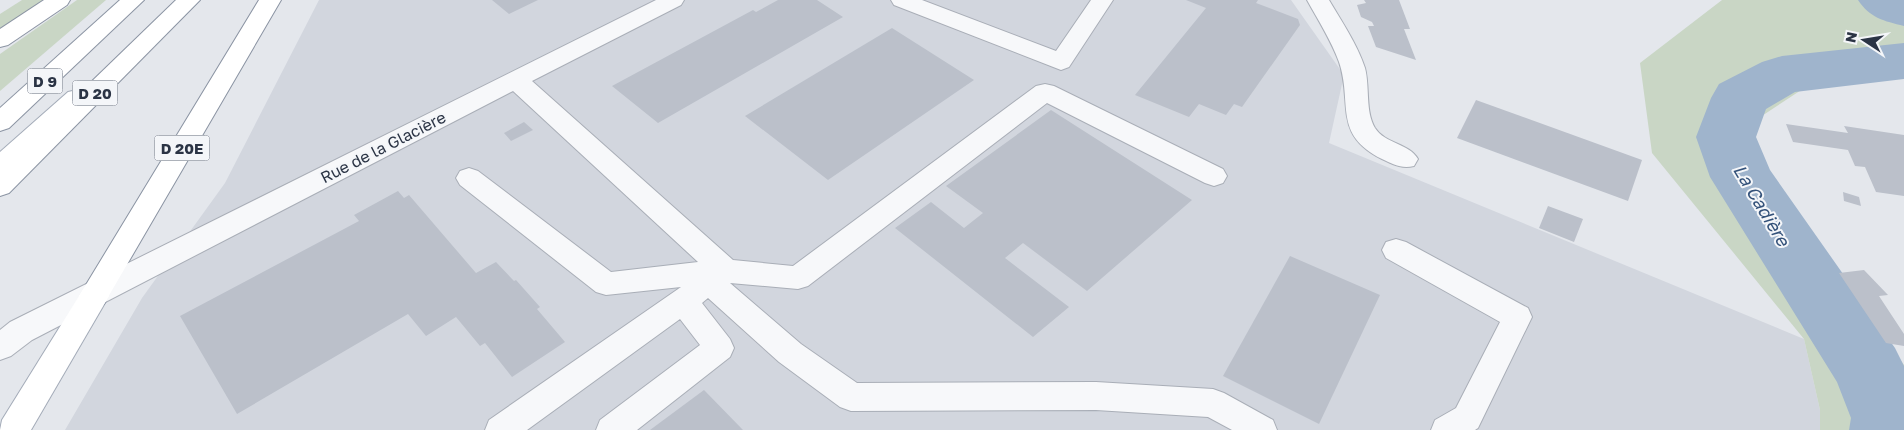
<svg xmlns="http://www.w3.org/2000/svg" width="1904" height="430" font-family="'Golos Text',sans-serif">
<style>
.built{fill:#d2d6de}
.green{fill:#c9d6c5}
.lines{fill:none;stroke-linecap:round;stroke-linejoin:round}
.river{fill:#9fb4cc;fill-rule:evenodd}
.building{fill:#bbc0ca}
.minor-casing{stroke:#a9aeb7;stroke-width:2}
.major-casing{stroke:#a3abb8;stroke-width:2}
.highway-casing{stroke:#8b94a3;stroke-width:2}
.minor{fill:#f7f8fa;fill-rule:evenodd}
.major{fill:#fff;fill-rule:evenodd}
.highway{fill:#fff;fill-rule:evenodd}
.labels{text-anchor:middle;dominant-baseline:central;stroke-width:4;stroke-linejoin:round;paint-order:stroke}
.shield{fill:#f4f6f9;stroke:#676e7b;stroke-width:1}
.shield-label{font-size:15px;font-weight:bold;fill:#2b3445}
.street-label{font-size:16px;fill:#2b3445;stroke:#f4f6f9}
.water-label{font-size:18px;font-style:italic;fill:#34527a;stroke:#f4f6f9}
</style>
<rect width="100%" height="100%" fill="#e4e7ec"/>
<path class="built" d="M 319,0 L 1291,0 L 1344,75 L 1329,143 L 1804,339 L 1820,410 L 1820,430 L 65,430 L 142,298 L 225,183 Z"/>
<g class="green">
<path d="M 22,0 L 45,0 L 0,30 L 0,14 Z"/>
<path d="M 77,0 L 106,0 L 0,91 L 0,54 Z"/>
<path d="M 1722,0 L 1904,0 L 1904,73 L 1821,77 L 1739,131 L 1904,365 L 1904,430 L 1820,430 L 1820,410 L 1804,339 L 1652,153 L 1640,63 Z"/>
</g>
<g class="lines">
<g class="river">
<path d="M 1858,0 L 1904,0 L 1904,26 C 1884,21 1870,18 1858,0 Z"/>
<path d="M 1904,43 L 1904,79 L 1795,92 L 1766,109 L 1756,137 L 1770,170 L 1895,348 L 1904,366 L 1904,430 L 1849,430 L 1851,418 L 1837,382 L 1710,177 L 1696,137 L 1711,98 L 1719,84 L 1762,62 L 1782,56 Z"/>
</g>
</g>
<g class="building">
<path d="M 492,0 L 538,0 L 509,14 Z"/>
<path d="M 778,0 L 817,0 L 843,17 L 658,123 L 612,86 L 753,10 L 756,12 Z"/>
<path d="M 1186,0 L 1258,0 L 1256,3 L 1298,19 L 1300,25 L 1242,107 L 1234,104 L 1226,115 L 1199,104 L 1189,117 L 1135,95 L 1206,8 Z"/>
<path d="M 1364,0 L 1399,0 L 1410,29 L 1404,29 L 1416,60 L 1376,47 L 1368,26 L 1374,26 L 1372,22 L 1361,17 L 1357,5 L 1366,3 Z"/>
<path d="M 892,28 L 974,80 L 828,180 L 745,116 Z"/>
<path d="M 1476,100 L 1642,160 L 1628,201 L 1457,138 Z"/>
<path d="M 1051,110 L 1192,200 L 1087,291 L 1023,243 L 1005,258 L 1069,307 L 1033,337 L 895,228 L 931,202 L 964,228 L 983,213 L 946,186 Z"/>
<path d="M 524,122 L 533,130 L 511,141 L 504,133 Z"/>
<path d="M 1786,124 L 1848,133 L 1844,126 L 1904,135 L 1904,196 L 1876,192 L 1865,167 L 1855,166 L 1848,150 L 1793,142 Z"/>
<path d="M 398,191 L 404,198 L 409,195 L 476,273 L 496,262 L 514,281 L 516,280 L 540,307 L 537,309 L 565,342 L 512,377 L 485,343 L 480,346 L 456,317 L 426,336 L 408,314 L 237,414 L 180,316 L 359,221 L 354,215 Z"/>
<path d="M 1843,192 L 1859,197 L 1861,206 L 1844,201 Z"/>
<path d="M 1548,206 L 1583,219 L 1574,242 L 1539,228 Z"/>
<path d="M 1290,256 L 1380,295 L 1319,424 L 1223,376 Z"/>
<path d="M 1864,270 L 1888,295 L 1879,296 L 1904,334 L 1904,346 L 1886,343 L 1839,273 Z"/>
<path d="M 704,390 L 743,430 L 650,430 Z"/>
</g>
<g class="lines">
<defs>
<g id="minor">
<path d="M 656,0 L 684,0 L 681,5 L 532,81 L 733,260 L 793,266 L 1036,86 L 1045,84 L 1054,86 L 1223,169 L 1227,176 L 1223,183 L 1214,186 L 1205,183 L 1047,103 L 808,286 L 798,289 L 730,283 L 801,344 L 857,383 L 1096,382 L 1213,389 L 1224,393 L 1273,420 L 1277,430 L 1232,430 L 1208,417 L 1096,410 L 851,411 L 840,407 L 779,362 L 708,298 L 702,303 L 730,339 L 734,348 L 730,357 L 637,430 L 596,430 L 600,420 L 700,345 L 680,319 L 527,430 L 485,430 L 489,420 L 681,287 L 606,295 L 596,292 L 460,185 L 456,178 L 460,171 L 469,168 L 478,171 L 611,272 L 698,262 L 513,91 L 32,340 L 11,356 L 0,360 L 0,330 L 10,322 Z"/>
<path d="M 891,0 L 922,0 L 1056,51 L 1091,0 L 1113,0 L 1069,67 L 1061,70 L 894,5 Z"/>
<path d="M 1307,0 L 1329,0 C 1342,22 1357,44 1365,68 C 1370,87 1365,111 1375,128 C 1385,144 1409,143 1418,159 L 1414,166 C 1401,169 1393,164 1382,159 C 1332,134 1353,103 1339,62 C 1331,40 1318,20 1307,0 Z"/>
<path d="M 1396,239 L 1406,242 L 1528,308 L 1532,317 L 1478,428 L 1475,430 L 1431,430 L 1435,420 L 1456,408 L 1500,322 L 1386,258 L 1382,250 L 1386,242 Z"/>
</g>
<g id="major">
<path d="M 77,90 L 86,92 L 89,98 L 86,104 L 9,174 L 0,176 L 0,152 L 68,92 Z"/>
<path d="M 94,284 L 104,288 L 109,296 L 31,430 L 0,430 L 2,420 L 84,288 Z"/>
</g>
<g id="highway">
<path d="M 44,0 L 70,0 L 67,5 L 8,45 L 0,47 L 0,29 Z"/>
<path d="M 120,0 L 144,0 L 9,128 L 0,131 L 0,108 Z"/>
<path d="M 176,0 L 200,0 L 9,193 L 0,196 L 0,170 Z"/>
<path d="M 259,0 L 281,0 L 104,304 L 94,308 L 84,304 L 79,296 L 84,288 Z"/>
</g>
</defs>
<use href="#minor" class="minor-casing"/>
<use href="#major" class="major-casing"/>
<use href="#highway" class="highway-casing"/>
<use href="#minor" class="minor"/>
<use href="#major" class="major"/>
<use href="#highway" class="highway"/>
</g>
<g class="labels">
<g class="shield">
<rect x="27.5" y="68.5" width="35" height="25" rx="4"/>
<rect x="72.5" y="80.5" width="45" height="25" rx="4"/>
<rect x="154.5" y="135.5" width="55" height="25" rx="4"/>
</g>
<g class="shield-label">
<text x="45" y="81">D 9</text>
<text x="95" y="93">D 20</text>
<text x="182" y="148">D 20E</text>
</g>
<g class="street-label">
<text transform="translate(383 147) rotate(-27)">Rue de la Glacière</text>
</g>
<g class="water-label">
<text transform="translate(1762 205) rotate(59)">La Cadière</text>
</g>
</g>
<g transform="translate(1864 40) rotate(282)" stroke="#f4f6f9" stroke-width="4" paint-order="stroke">
<path d="M0-4L9 19L0 12L-9 19Z" fill="#2b3445"/>
<text y="-8" font-size="14" font-weight="bold" text-anchor="middle" fill="#2b3445">N</text>
</g>
</svg>
